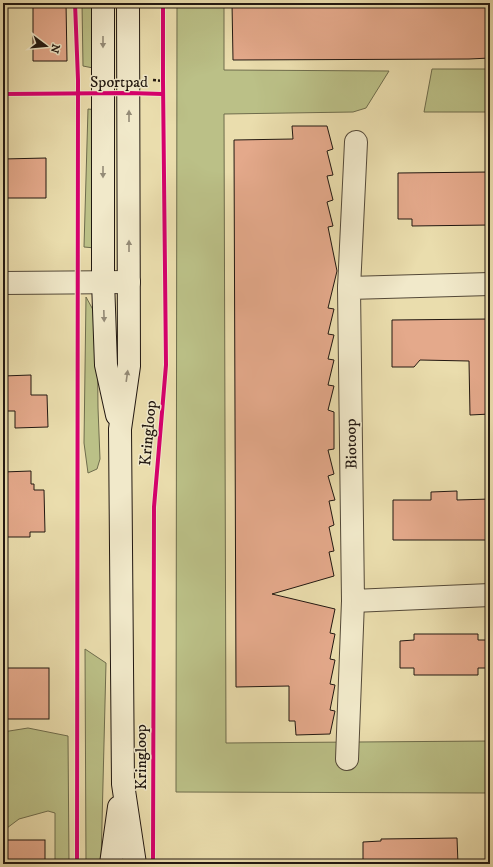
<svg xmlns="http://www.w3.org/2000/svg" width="493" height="867" font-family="'IM FELL DW Pica',serif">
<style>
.green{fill:#bbc087;stroke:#6e6c4c}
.building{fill:#e4a98b;stroke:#221811}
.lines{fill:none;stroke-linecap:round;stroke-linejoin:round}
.street-casing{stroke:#544938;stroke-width:24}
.secondary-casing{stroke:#221811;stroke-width:24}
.path{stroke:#221811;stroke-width:2.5;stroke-dasharray:3 2;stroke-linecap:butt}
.street{stroke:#f1e9ca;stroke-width:22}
.secondary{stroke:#f1e9ca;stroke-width:22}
.cycleway-casing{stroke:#f1e9ca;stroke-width:6}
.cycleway{stroke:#d6006c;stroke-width:4}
.oneway{fill:#948b77}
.labels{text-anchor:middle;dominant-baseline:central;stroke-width:3;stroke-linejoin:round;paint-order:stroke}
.street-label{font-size:16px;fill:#221811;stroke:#f1e9ca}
</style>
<rect width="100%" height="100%" fill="#eaddad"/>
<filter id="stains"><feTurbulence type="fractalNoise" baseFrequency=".005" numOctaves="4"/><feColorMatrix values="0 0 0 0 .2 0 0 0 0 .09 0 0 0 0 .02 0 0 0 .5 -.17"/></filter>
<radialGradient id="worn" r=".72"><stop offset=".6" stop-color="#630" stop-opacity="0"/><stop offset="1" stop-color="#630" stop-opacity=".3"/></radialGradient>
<g class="green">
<path d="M 82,3 L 94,3 L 93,68 L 83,66 Z"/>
<path d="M 177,3 L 224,3 L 224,70 L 389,71 L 366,108 L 353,112 L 224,114 L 226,743 L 490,741 L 490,793 L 176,792 Z"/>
<path d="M 432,69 L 490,69 L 490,112 L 424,112 Z"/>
<path d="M 88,109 L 98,110 L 95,248 L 84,247 Z"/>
<path d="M 86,297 L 97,317 L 98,408 L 100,459 L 97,469 L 88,473 L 84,443 Z"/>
<path d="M 85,649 L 106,663 L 101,864 L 86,864 Z"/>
<path d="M 28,728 L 68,736 L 69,864 L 55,864 L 55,813 L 48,811 L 19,819 L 3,831 L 3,732 Z"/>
</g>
<g class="building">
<path d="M 33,3 L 66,3 L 67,61 L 33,61 Z"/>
<path d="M 232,3 L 490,3 L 490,58 L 469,59 L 233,60 Z"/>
<path d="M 292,126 L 327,126 L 333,149 L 327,151 L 333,175 L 327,176 L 333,200 L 327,202 L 333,226 L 328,227 L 337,271 L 328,308 L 334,309 L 328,334 L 334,335 L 328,359 L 334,360 L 328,385 L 334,386 L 328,410 L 334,412 L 334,449 L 328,450 L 334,474 L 328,476 L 335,500 L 329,501 L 334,525 L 329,527 L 334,551 L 329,552 L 334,576 L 272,594 L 335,609 L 330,633 L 335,634 L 330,659 L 335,660 L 330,684 L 335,685 L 330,710 L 335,711 L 330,734 L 296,735 L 295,721 L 289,721 L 289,686 L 236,687 L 234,140 L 293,139 Z"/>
<path d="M 46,158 L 46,198 L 3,198 L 3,159 Z"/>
<path d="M 490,172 L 490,225 L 412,226 L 412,219 L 398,219 L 398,173 Z"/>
<path d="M 490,319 L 490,414 L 470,415 L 469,361 L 420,360 L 414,367 L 392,367 L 392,320 Z"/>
<path d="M 31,375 L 31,395 L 47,395 L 48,427 L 15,428 L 15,411 L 3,411 L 3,376 Z"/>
<path d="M 31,471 L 31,484 L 34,484 L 34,490 L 44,490 L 45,532 L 30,532 L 30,537 L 3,537 L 3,472 Z"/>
<path d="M 457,491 L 457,500 L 490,499 L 490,540 L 393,540 L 393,500 L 431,500 L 431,492 Z"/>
<path d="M 414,634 L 478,634 L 478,640 L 490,640 L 490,668 L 478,668 L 478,675 L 414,675 L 414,668 L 400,668 L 400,641 L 414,640 Z"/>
<rect x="3" y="668" width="46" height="51"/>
<path d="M 457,838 L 458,864 L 363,864 L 363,842 L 381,841 L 381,839 Z"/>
<rect x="3" y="840" width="42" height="24"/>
</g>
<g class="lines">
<defs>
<g id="street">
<path d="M 3,283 L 129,282"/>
<path d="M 490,284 L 349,288 L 353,601 L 490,595"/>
<path d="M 349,288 L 356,142"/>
<path d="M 347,759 L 353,601"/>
</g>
<g id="secondary">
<path d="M 103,3 L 103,281 L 106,365 L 117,415"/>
<path d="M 128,3 L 129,366 L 120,429 L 123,784 L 135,864"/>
<path d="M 111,864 L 119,807"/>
</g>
</defs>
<use href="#street" class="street-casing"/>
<use href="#secondary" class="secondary-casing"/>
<path class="path" d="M 153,80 L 163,81"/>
<use href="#street" class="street"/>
<use href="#secondary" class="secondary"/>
<defs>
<g id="cycleway">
<path d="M 75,3 L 78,80 L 77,864"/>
<path d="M 3,94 L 129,93 L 163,94"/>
<path d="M 153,864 L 154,507 L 166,365 L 163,81 L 163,3"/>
</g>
</defs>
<use href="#cycleway" class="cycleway-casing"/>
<use href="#cycleway" class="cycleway"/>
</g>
<defs><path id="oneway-solid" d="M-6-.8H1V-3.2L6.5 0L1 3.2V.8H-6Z"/></defs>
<g class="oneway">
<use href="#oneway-solid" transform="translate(103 42) rotate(90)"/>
<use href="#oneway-solid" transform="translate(129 116) rotate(-90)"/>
<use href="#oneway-solid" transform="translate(103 172) rotate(90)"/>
<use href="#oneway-solid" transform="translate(129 246) rotate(-90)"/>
<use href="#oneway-solid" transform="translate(104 316) rotate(88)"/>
<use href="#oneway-solid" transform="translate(127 376) rotate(-82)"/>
</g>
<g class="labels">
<g class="street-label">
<text x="119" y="82">Sportpad</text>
<text transform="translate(148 433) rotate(-85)">Kringloop</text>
<text transform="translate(351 444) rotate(-91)">Biotoop</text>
<text transform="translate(141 757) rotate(-90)">Kringloop</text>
</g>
</g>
<rect width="493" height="867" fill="none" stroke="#eaddad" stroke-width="16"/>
<rect x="4" y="4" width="485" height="859" fill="none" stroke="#221811" stroke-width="2"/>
<rect x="8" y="8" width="477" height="851" fill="none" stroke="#221811"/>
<g transform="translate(46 46) rotate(106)" stroke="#f1e9ca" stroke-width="3" paint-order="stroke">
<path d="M0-3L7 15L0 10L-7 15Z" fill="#221811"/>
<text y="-6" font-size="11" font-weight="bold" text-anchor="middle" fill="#221811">N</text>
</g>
<rect width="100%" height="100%" filter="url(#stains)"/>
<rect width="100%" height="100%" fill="url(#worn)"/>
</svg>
